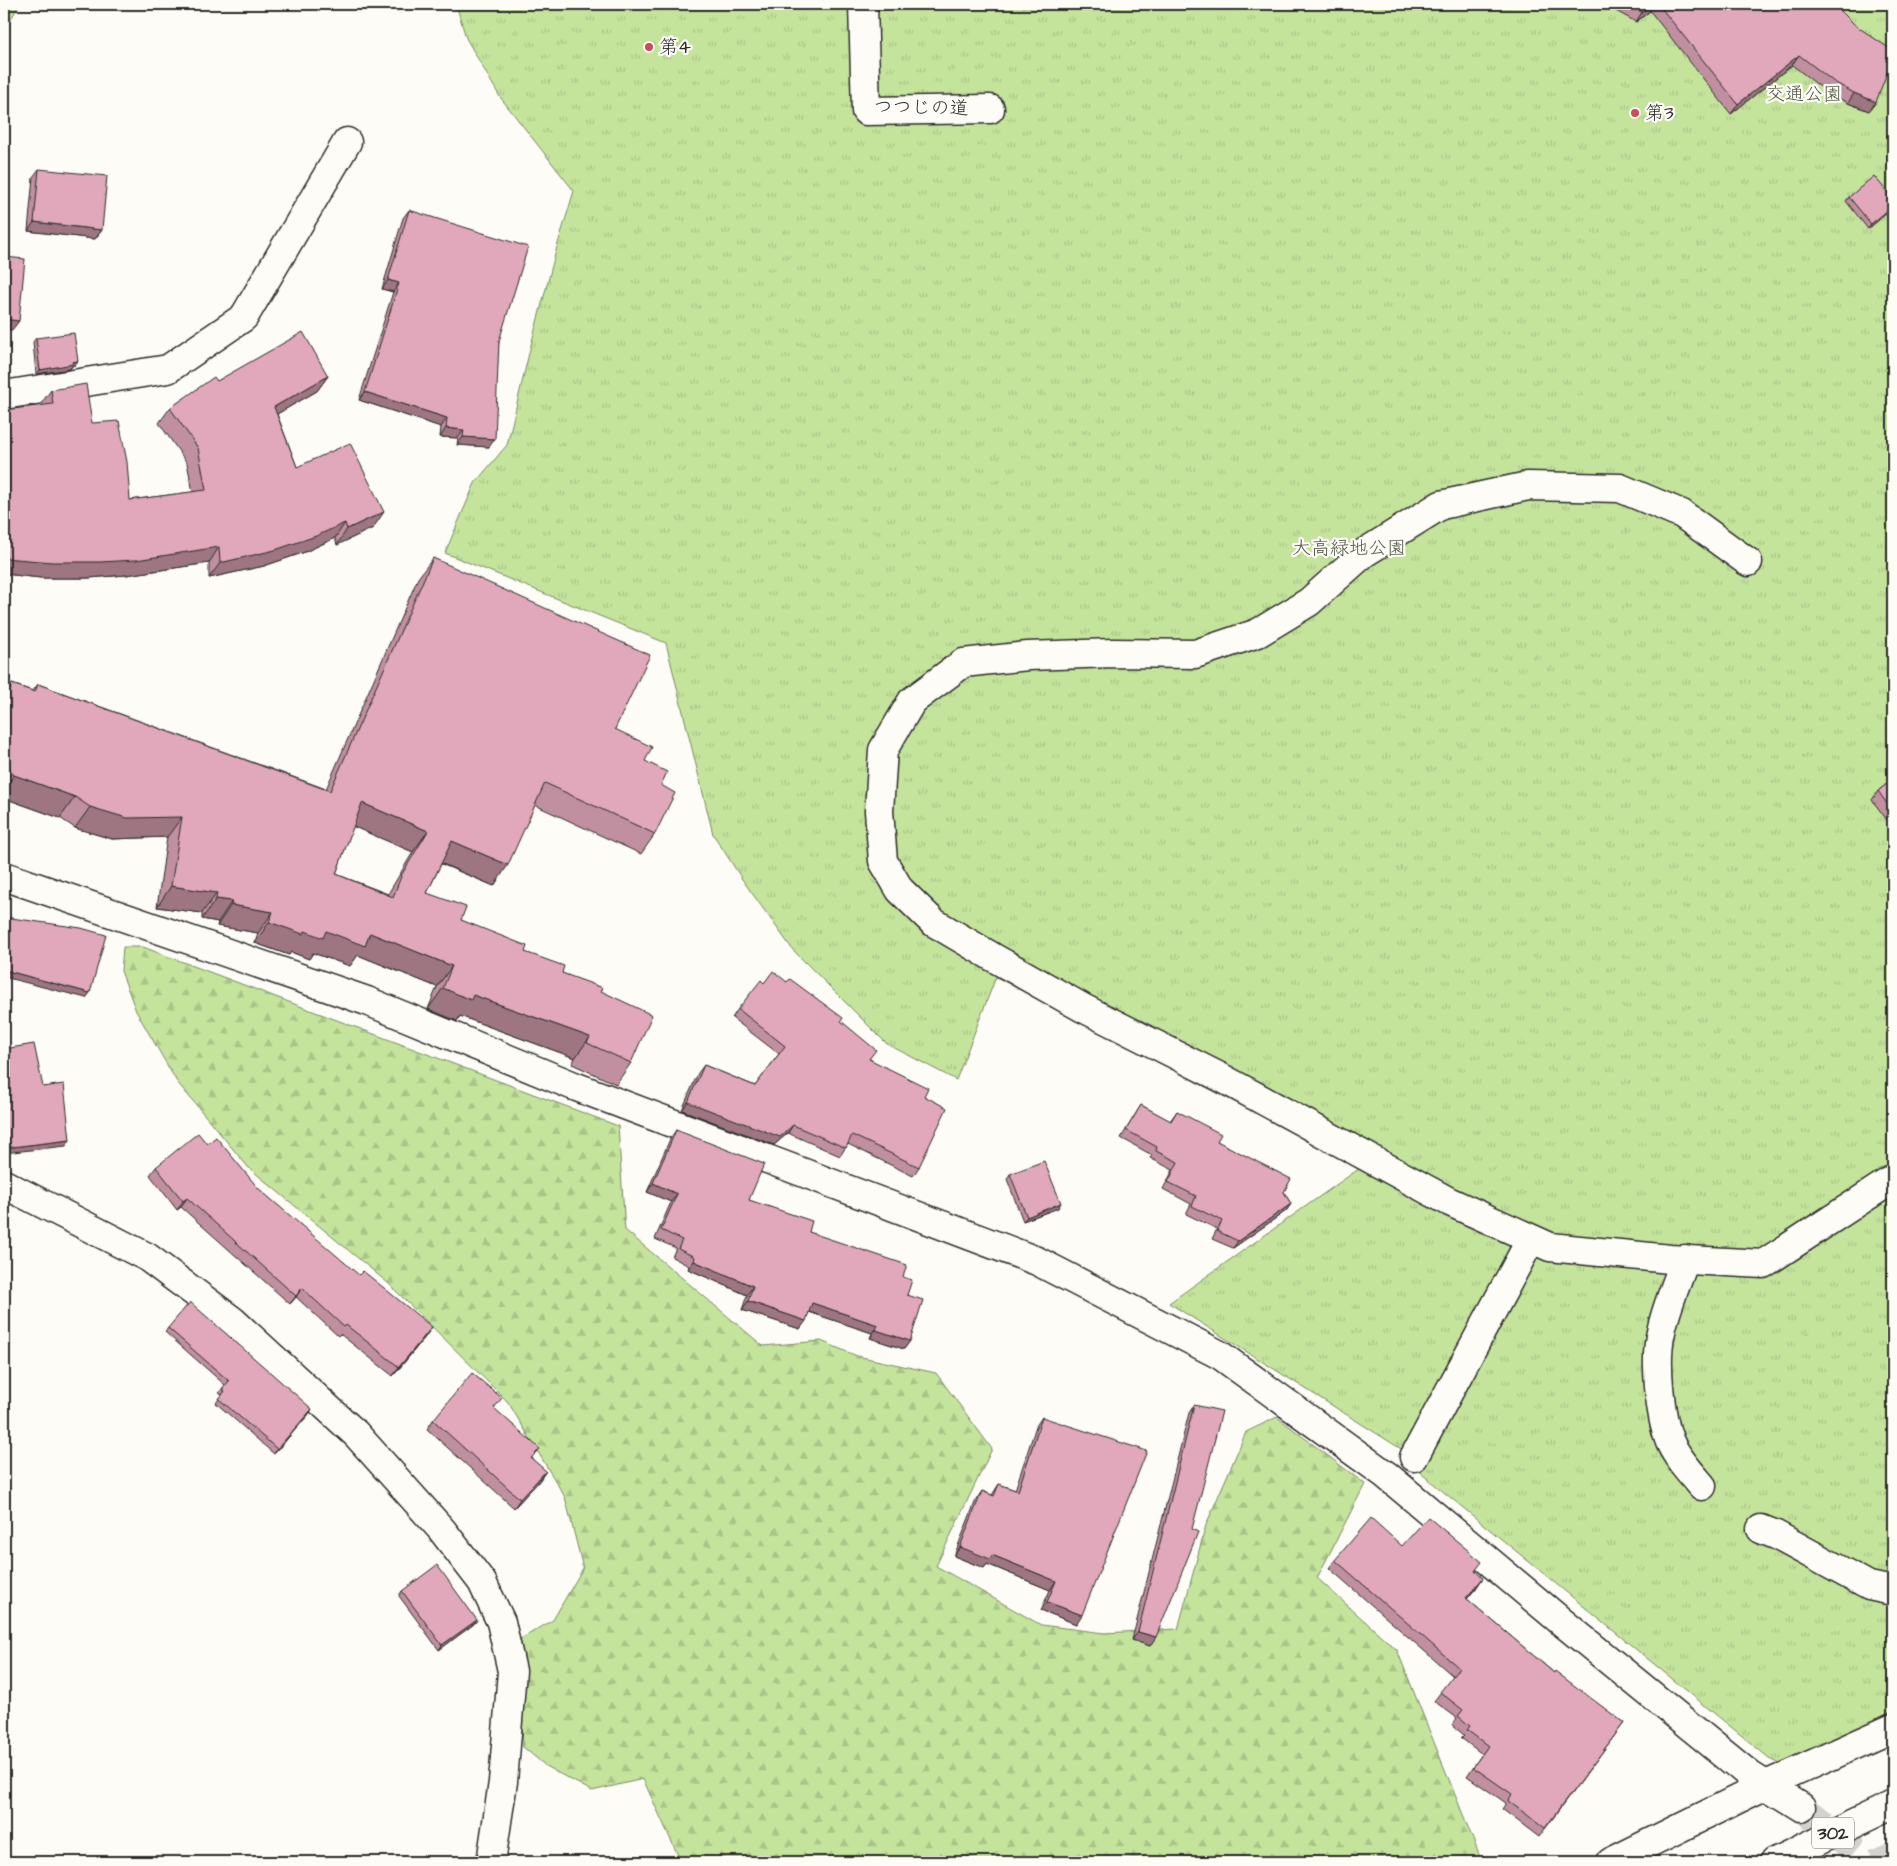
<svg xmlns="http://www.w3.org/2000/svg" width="1897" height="1866" font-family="'Architects Daughter','Klee One',sans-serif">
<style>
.forest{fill:url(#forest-firs);stroke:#788864}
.park{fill:url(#park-tufts);stroke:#788864}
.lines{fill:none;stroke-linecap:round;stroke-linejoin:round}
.minor-tunnel{stroke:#d3d2ce;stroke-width:28;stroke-dasharray:28 14;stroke-linecap:butt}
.highway-tunnel{stroke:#d3d2ce;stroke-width:28;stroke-dasharray:28 14;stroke-linecap:butt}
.minor-casing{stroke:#2b2b2b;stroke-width:31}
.highway-casing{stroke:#2b2b2b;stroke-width:31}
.minor{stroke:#fdfcf7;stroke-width:28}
.highway{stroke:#fdfcf7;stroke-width:28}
.wall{fill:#c190a0;stroke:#2b2b2b;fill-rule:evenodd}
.shaded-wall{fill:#9d7682;stroke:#2b2b2b}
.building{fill:#e0a8ba;stroke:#2b2b2b;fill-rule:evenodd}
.poi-dot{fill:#d1495b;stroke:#fdfcf7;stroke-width:2}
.labels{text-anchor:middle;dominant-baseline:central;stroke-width:4.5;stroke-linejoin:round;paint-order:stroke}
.shield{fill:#fdfcf7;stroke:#6a6a68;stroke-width:1}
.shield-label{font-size:18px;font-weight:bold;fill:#2b2b2b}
.poi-label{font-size:19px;fill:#2b2b2b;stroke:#fdfcf7;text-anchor:start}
.park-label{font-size:19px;fill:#515947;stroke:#fdfcf7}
.street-label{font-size:19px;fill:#2b2b2b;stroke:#fdfcf7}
</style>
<defs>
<pattern id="forest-firs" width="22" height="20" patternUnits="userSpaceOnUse" patternTransform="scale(1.25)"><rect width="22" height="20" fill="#c4e49c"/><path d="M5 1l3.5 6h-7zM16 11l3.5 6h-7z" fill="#a9c487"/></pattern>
<pattern id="park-tufts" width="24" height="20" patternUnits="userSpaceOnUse" patternTransform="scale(1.25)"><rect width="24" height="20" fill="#c4e49c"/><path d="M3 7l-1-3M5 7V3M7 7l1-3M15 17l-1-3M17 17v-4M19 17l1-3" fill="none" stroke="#a9c487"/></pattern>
</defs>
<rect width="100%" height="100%" fill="#fdfcf7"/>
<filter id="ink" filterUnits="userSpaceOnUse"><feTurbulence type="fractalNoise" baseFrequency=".02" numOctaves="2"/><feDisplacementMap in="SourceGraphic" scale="10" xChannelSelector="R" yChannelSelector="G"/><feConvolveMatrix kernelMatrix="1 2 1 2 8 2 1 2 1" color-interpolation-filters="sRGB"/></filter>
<g filter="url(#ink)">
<path class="forest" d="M 123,947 L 143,947 L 618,1126 L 625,1230 L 763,1346 L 821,1341 L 857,1356 L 936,1373 L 992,1449 L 936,1566 L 1041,1625 L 1104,1633 L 1178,1629 L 1206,1525 L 1246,1432 L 1277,1417 L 1365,1484 L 1317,1578 L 1397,1650 L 1482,1862 L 681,1862 L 643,1779 L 592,1791 L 547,1767 L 523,1747 L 519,1640 L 553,1620 L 583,1568 L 565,1497 L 508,1402 L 388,1283 L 248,1167 L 177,1082 L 136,1011 L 121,971 Z"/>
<g class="park">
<path d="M 4,4 L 20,4 L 7,25 L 4,35 Z"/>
<path d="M 456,4 L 1893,4 L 1893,1721 L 1792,1769 L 1769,1758 L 1423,1475 L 1414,1457 L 1169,1303 L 1360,1168 L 996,977 L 956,1080 L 887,1044 L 793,950 L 744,882 L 713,834 L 666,643 L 445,553 L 475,483 L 507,445 L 531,345 L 557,247 L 574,191 L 500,97 L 466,38 Z"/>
</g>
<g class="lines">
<path class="minor-tunnel" d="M 1801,1807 L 1870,1862"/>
<path class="highway-tunnel" d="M 1875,1862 L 1893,1854"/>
<defs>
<g id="minor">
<path d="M 863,4 L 866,111 L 990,109"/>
<path d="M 4,395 L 168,369 L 244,317 L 347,142"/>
<path d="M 1748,562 L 1682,514 L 1620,488 L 1528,486 L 1441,505 L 1364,553 L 1309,602 L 1258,633 L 1195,654 L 1113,653 L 1028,656 L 963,663 L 912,701 L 883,750 L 879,811 L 883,861 L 900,890 L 933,922 L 996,959 L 1083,1008 L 1222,1078 L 1450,1202 L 1550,1247 L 1670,1259 L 1763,1264 L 1893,1179"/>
<path d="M 4,876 L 367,1001 L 574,1086 L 1037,1261 L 1220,1355 L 1386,1475 L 1562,1622 L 1751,1776 L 1801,1807"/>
<path d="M 4,1184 L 147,1257 L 233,1321 L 356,1434 L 442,1530 L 482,1582 L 501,1622 L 512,1671 L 503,1782 L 491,1862"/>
<path d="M 1685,1259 C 1677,1284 1666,1307 1661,1332 C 1654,1359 1660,1417 1670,1442 C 1677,1458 1691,1473 1702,1486"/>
<path d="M 1414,1457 L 1531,1239"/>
<path d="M 1761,1529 L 1776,1535 L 1869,1586 L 1893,1591"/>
<path d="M 1611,1862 L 1766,1785 L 1893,1728"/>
</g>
<path id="highway" d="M 1774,1862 L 1893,1805"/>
</defs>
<use href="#minor" class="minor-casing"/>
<use href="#highway" class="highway-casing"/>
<use href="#minor" class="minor"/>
<use href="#highway" class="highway"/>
</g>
<g class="wall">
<path d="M 1603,4 L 1836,4 L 1876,102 L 1869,111 L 1848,103 L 1827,92 L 1792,65 L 1731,114 L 1650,11 L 1636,22 Z"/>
<path d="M 39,169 L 102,230 L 95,239 L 28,231 L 33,177 Z"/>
<path d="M 1849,197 L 1893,199 L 1893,208 L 1868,229 L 1846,201 Z"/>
<path d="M 409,210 L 499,341 L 489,447 L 457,445 L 458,438 L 440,437 L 441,427 L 359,400 L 393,292 L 382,289 L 403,218 Z"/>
<path d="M 36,338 L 75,365 L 72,366 L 70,369 L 36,374 L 33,342 Z"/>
<path d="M 328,376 L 317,391 L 277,414 L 297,467 L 373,528 L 337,545 L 335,538 L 305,552 L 264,566 L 209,578 L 209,563 L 126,575 L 89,578 L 41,578 L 4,574 L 4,410 L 40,405 L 51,390 L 92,423 L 130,500 L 193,492 L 187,463 L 159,423 L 170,408 L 217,381 Z"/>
<path d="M 433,558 L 615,729 L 645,761 L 661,785 L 655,834 L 641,854 L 535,805 L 494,886 L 441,864 L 427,893 L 461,920 L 525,952 L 562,973 L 601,991 L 631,1063 L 616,1084 L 572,1064 L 575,1058 L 460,1016 L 457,1021 L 428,1009 L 437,987 L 358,955 L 350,966 L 313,953 L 309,959 L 291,952 L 289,955 L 255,943 L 258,933 L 217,926 L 218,922 L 202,919 L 202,913 L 157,907 L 167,837 L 112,839 L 75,828 L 60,818 L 4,798 L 4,695 L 12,684 L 33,691 L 38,684 L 326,789 L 418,578 ZM 353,826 L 413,852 L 388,894 L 336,874 Z"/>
<path d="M 1893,779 L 1893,828 L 1872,800 L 1878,791 Z"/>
<path d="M 787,982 L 841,1021 L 870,1059 L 924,1096 L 919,1167 L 913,1176 L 848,1144 L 840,1156 L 788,1133 L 774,1145 L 682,1110 L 698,1073 L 704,1065 L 755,1086 L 779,1054 L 732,1018 L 738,1009 L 764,983 Z"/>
<path d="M 1141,1105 L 1170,1121 L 1177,1111 L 1217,1141 L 1284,1192 L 1291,1204 L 1286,1211 L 1233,1248 L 1212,1239 L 1217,1229 L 1186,1214 L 1191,1204 L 1163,1189 L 1173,1170 L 1150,1158 L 1152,1155 L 1121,1138 Z"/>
<path d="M 676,1130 L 749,1200 L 809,1232 L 903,1277 L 907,1295 L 910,1341 L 904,1349 L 870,1338 L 872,1333 L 809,1312 L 800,1329 L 742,1310 L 747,1295 L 688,1269 L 689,1266 L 672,1257 L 676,1248 L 655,1239 L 671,1202 L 647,1192 L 670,1139 Z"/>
<path d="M 207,1144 L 426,1336 L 393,1376 L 340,1334 L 338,1336 L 296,1297 L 290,1304 L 181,1207 L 177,1210 L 150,1175 L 156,1167 Z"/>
<path d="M 1010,1174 L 1058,1208 L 1023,1221 L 1007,1179 Z"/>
<path d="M 168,1328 L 309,1414 L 274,1454 L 216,1403 L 222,1395 L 219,1393 L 225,1385 L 165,1332 Z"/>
<path d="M 1194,1405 L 1150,1646 L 1132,1640 L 1189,1413 Z"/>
<path d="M 494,1409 L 533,1459 L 540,1480 L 514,1508 L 427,1429 L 433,1420 Z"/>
<path d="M 1042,1417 L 1076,1624 L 1041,1610 L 1050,1590 L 987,1564 L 984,1568 L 954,1556 L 976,1500 L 982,1491 L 992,1495 L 999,1484 L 1015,1490 L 1036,1426 Z"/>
<path d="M 1402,1546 L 1476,1571 L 1477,1587 L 1467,1599 L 1554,1673 L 1624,1723 L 1539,1837 L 1502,1809 L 1506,1803 L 1467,1776 L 1482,1754 L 1461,1738 L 1464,1735 L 1452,1725 L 1457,1718 L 1434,1701 L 1453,1676 L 1329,1568 L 1335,1560 Z"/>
<path d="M 402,1591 L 477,1620 L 474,1624 L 439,1650 L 399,1596 Z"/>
</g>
<g class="shaded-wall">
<path d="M 1653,4 L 1654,4 L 1650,11 L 1636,22 L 1642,12 Z"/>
<path d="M 1799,55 L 1792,65 L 1731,114 L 1738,104 Z"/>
<path d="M 1854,93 L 1876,102 L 1869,111 L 1848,103 Z"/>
<path d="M 1893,206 L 1893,208 L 1868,229 L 1871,224 Z"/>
<path d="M 34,222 L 102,230 L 95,239 L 28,231 Z"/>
<path d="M 388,280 L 399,283 L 393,292 L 382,289 Z"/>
<path d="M 4,319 L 19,321 L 12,330 L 4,329 Z"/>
<path d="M 78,361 L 75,365 L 72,366 L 70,369 L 36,374 L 40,370 Z"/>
<path d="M 328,376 L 317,391 L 263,422 L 274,407 Z"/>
<path d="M 365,392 L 447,418 L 441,427 L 359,400 Z"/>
<path d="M 446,428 L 464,430 L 458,438 L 440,437 Z"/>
<path d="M 463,437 L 495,439 L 489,447 L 457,445 Z"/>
<path d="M 384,512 L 373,528 L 337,545 L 347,529 Z"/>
<path d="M 345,523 L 335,538 L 305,552 L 264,566 L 209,578 L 220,563 Z"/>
<path d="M 219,547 L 209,563 L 126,575 L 89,578 L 41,578 L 4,574 L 4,558 Z"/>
<path d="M 14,775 L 75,797 L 60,818 L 4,798 L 4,790 Z"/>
<path d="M 362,803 L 428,831 L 413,852 L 347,824 Z"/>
<path d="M 90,807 L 182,817 L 167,837 L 112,839 L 75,828 Z"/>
<path d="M 452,841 L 508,865 L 494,886 L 438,862 Z"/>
<path d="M 171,886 L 217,893 L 202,913 L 157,907 Z"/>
<path d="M 216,899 L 232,901 L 218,922 L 202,919 Z"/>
<path d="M 231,905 L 273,912 L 258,933 L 217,926 Z"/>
<path d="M 269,922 L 305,931 L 326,931 L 370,933 L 452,966 L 437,987 L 358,955 L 350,966 L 313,953 L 309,959 L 291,952 L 289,955 L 255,943 Z"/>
<path d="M 4,970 L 90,993 L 86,998 L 4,977 Z"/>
<path d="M 443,988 L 473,995 L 590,1037 L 575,1058 L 460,1016 L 457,1021 L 428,1009 Z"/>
<path d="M 688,1102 L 793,1125 L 788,1133 L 774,1145 L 682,1110 Z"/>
<path d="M 70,1140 L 66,1146 L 4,1153 L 4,1148 Z"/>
<path d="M 653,1183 L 677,1194 L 671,1202 L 647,1192 Z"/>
<path d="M 187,1198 L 181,1207 L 177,1210 L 183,1201 Z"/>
<path d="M 1061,1203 L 1058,1208 L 1023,1221 L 1027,1217 Z"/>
<path d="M 1291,1204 L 1286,1211 L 1233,1248 L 1238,1241 Z"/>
<path d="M 694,1261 L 753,1286 L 747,1295 L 688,1269 Z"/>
<path d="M 302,1288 L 296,1297 L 290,1304 Z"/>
<path d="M 748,1301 L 806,1321 L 800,1329 L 742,1310 Z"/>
<path d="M 812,1303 L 878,1325 L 872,1333 L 806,1311 Z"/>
<path d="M 432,1327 L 426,1336 L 393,1376 L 399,1367 Z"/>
<path d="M 876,1330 L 910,1341 L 904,1349 L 870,1338 Z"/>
<path d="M 312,1409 L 309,1414 L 274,1454 L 277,1449 Z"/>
<path d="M 546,1471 L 540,1480 L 514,1508 L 520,1499 Z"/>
<path d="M 960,1547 L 992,1555 L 1056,1581 L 1050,1590 L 987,1564 L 984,1568 L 954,1556 Z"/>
<path d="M 1483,1578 L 1477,1587 L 1460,1607 L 1466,1598 Z"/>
<path d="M 1047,1602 L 1082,1615 L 1076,1624 L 1041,1610 Z"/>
<path d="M 477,1620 L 474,1624 L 439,1650 L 442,1645 Z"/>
<path d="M 1138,1632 L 1156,1637 L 1150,1646 L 1132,1640 Z"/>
</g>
<g class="building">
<path d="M 1627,4 L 1653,4 L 1642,12 Z"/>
<path d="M 1658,4 L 1836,4 L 1840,10 L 1855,25 L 1893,51 L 1893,57 L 1876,102 L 1854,93 L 1834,82 L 1799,55 L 1738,104 Z"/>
<path d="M 39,169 L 107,176 L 102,230 L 34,222 Z"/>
<path d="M 1874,176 L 1893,199 L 1893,206 L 1871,224 L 1849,197 Z"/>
<path d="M 409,210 L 528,247 L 499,341 L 495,439 L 463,437 L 464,430 L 446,428 L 447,418 L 365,392 L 399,283 L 388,280 Z"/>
<path d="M 4,257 L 25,259 L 19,321 L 4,319 Z"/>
<path d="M 303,332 L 328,376 L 274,407 L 297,467 L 350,443 L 384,512 L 347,529 L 345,523 L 316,536 L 275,550 L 220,563 L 219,547 L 136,560 L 100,562 L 52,562 L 4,558 L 4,491 L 5,477 L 4,474 L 4,410 L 53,404 L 51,390 L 86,384 L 92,423 L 119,421 L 127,462 L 130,500 L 206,490 L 198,448 L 170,408 L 214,377 L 217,381 Z"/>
<path d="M 74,333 L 78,361 L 72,362 L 73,364 L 40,370 L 36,338 Z"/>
<path d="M 433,558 L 650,655 L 615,729 L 652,747 L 645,761 L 667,772 L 661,785 L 675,793 L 655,834 L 545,783 L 508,865 L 452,841 L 427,893 L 466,907 L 461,920 L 527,946 L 525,952 L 564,966 L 562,973 L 603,988 L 601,991 L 652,1015 L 631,1063 L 587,1043 L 590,1037 L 473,995 L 471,1000 L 443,988 L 452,966 L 370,933 L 365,946 L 326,931 L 323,938 L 305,931 L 303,934 L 269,922 L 273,912 L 231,905 L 232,901 L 216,899 L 217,893 L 171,886 L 182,817 L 127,818 L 90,807 L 75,797 L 14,775 L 4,764 L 4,706 L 12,684 L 35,692 L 38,684 L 330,791 ZM 362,803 L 428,831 L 402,874 L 393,897 L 336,874 Z"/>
<path d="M 1893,779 L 1893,812 L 1878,791 Z"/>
<path d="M 4,917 L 81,928 L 106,935 L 90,993 L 4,970 Z"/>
<path d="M 773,971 L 787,982 L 790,979 L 843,1018 L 841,1021 L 876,1050 L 869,1059 L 928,1088 L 924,1096 L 947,1108 L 919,1167 L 852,1135 L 846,1148 L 793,1125 L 780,1137 L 688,1102 L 704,1065 L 755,1086 L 785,1046 L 738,1009 L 761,980 L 764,983 Z"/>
<path d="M 34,1044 L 43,1087 L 64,1084 L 70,1140 L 4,1148 L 4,1048 L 4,1049 Z"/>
<path d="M 1141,1105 L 1171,1121 L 1177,1111 L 1221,1134 L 1217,1141 L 1291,1179 L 1284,1192 L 1291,1204 L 1238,1241 L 1217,1231 L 1222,1221 L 1192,1206 L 1196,1196 L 1168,1182 L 1178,1162 L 1156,1151 L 1157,1147 L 1126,1130 Z"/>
<path d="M 676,1130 L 764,1164 L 749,1200 L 812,1221 L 809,1232 L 907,1265 L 903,1277 L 912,1280 L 907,1295 L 923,1300 L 910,1341 L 876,1330 L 878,1325 L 812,1303 L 806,1321 L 748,1301 L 753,1286 L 694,1261 L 695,1257 L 678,1249 L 682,1240 L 661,1230 L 677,1194 L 653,1183 Z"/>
<path d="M 198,1133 L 207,1144 L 216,1137 L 258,1188 L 359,1275 L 363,1271 L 432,1327 L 399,1367 L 346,1325 L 344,1327 L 302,1288 L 296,1296 L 187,1198 L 183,1201 L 156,1167 Z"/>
<path d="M 1044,1161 L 1061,1203 L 1027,1217 L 1010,1174 Z"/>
<path d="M 190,1302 L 312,1409 L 277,1449 L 219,1399 L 225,1391 L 222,1389 L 229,1381 L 168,1328 Z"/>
<path d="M 472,1373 L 502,1398 L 494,1408 L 540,1449 L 531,1458 L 546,1471 L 520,1499 L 433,1420 Z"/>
<path d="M 1194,1405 L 1222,1411 L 1192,1529 L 1198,1532 L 1156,1637 L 1138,1632 Z"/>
<path d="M 1042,1417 L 1147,1451 L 1082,1615 L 1047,1602 L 1056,1581 L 992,1555 L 990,1559 L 960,1547 L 982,1491 L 994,1496 L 999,1484 L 1018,1491 Z"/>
<path d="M 1428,1517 L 1482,1562 L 1475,1571 L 1483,1578 L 1466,1598 L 1554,1673 L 1555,1671 L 1624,1723 L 1545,1828 L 1508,1801 L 1512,1794 L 1473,1767 L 1488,1746 L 1467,1730 L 1470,1726 L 1458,1716 L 1463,1710 L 1440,1692 L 1459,1668 L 1335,1560 L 1371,1518 L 1402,1546 Z"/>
<path d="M 437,1565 L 477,1620 L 442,1645 L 402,1591 Z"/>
</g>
</g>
<g class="poi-dot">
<circle cx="649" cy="47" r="5"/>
<circle cx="1635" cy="113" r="5"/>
</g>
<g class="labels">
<rect class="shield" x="1812" y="1817.5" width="42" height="31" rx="4"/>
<g class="shield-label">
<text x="1833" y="1833">302</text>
</g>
<g class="poi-label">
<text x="659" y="47">第4</text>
<text x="1645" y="113">第3</text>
</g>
<g class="park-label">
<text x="1804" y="94">交通公園</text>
<text x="1349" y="548">大高緑地公園</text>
</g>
<g class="street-label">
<text transform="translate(921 108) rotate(1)">つつじの道</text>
</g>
</g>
<rect width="1897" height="1866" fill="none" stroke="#fdfcf7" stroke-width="20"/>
<rect x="10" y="10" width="1877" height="1846" fill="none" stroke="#2b2b2b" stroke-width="2" filter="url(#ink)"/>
</svg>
